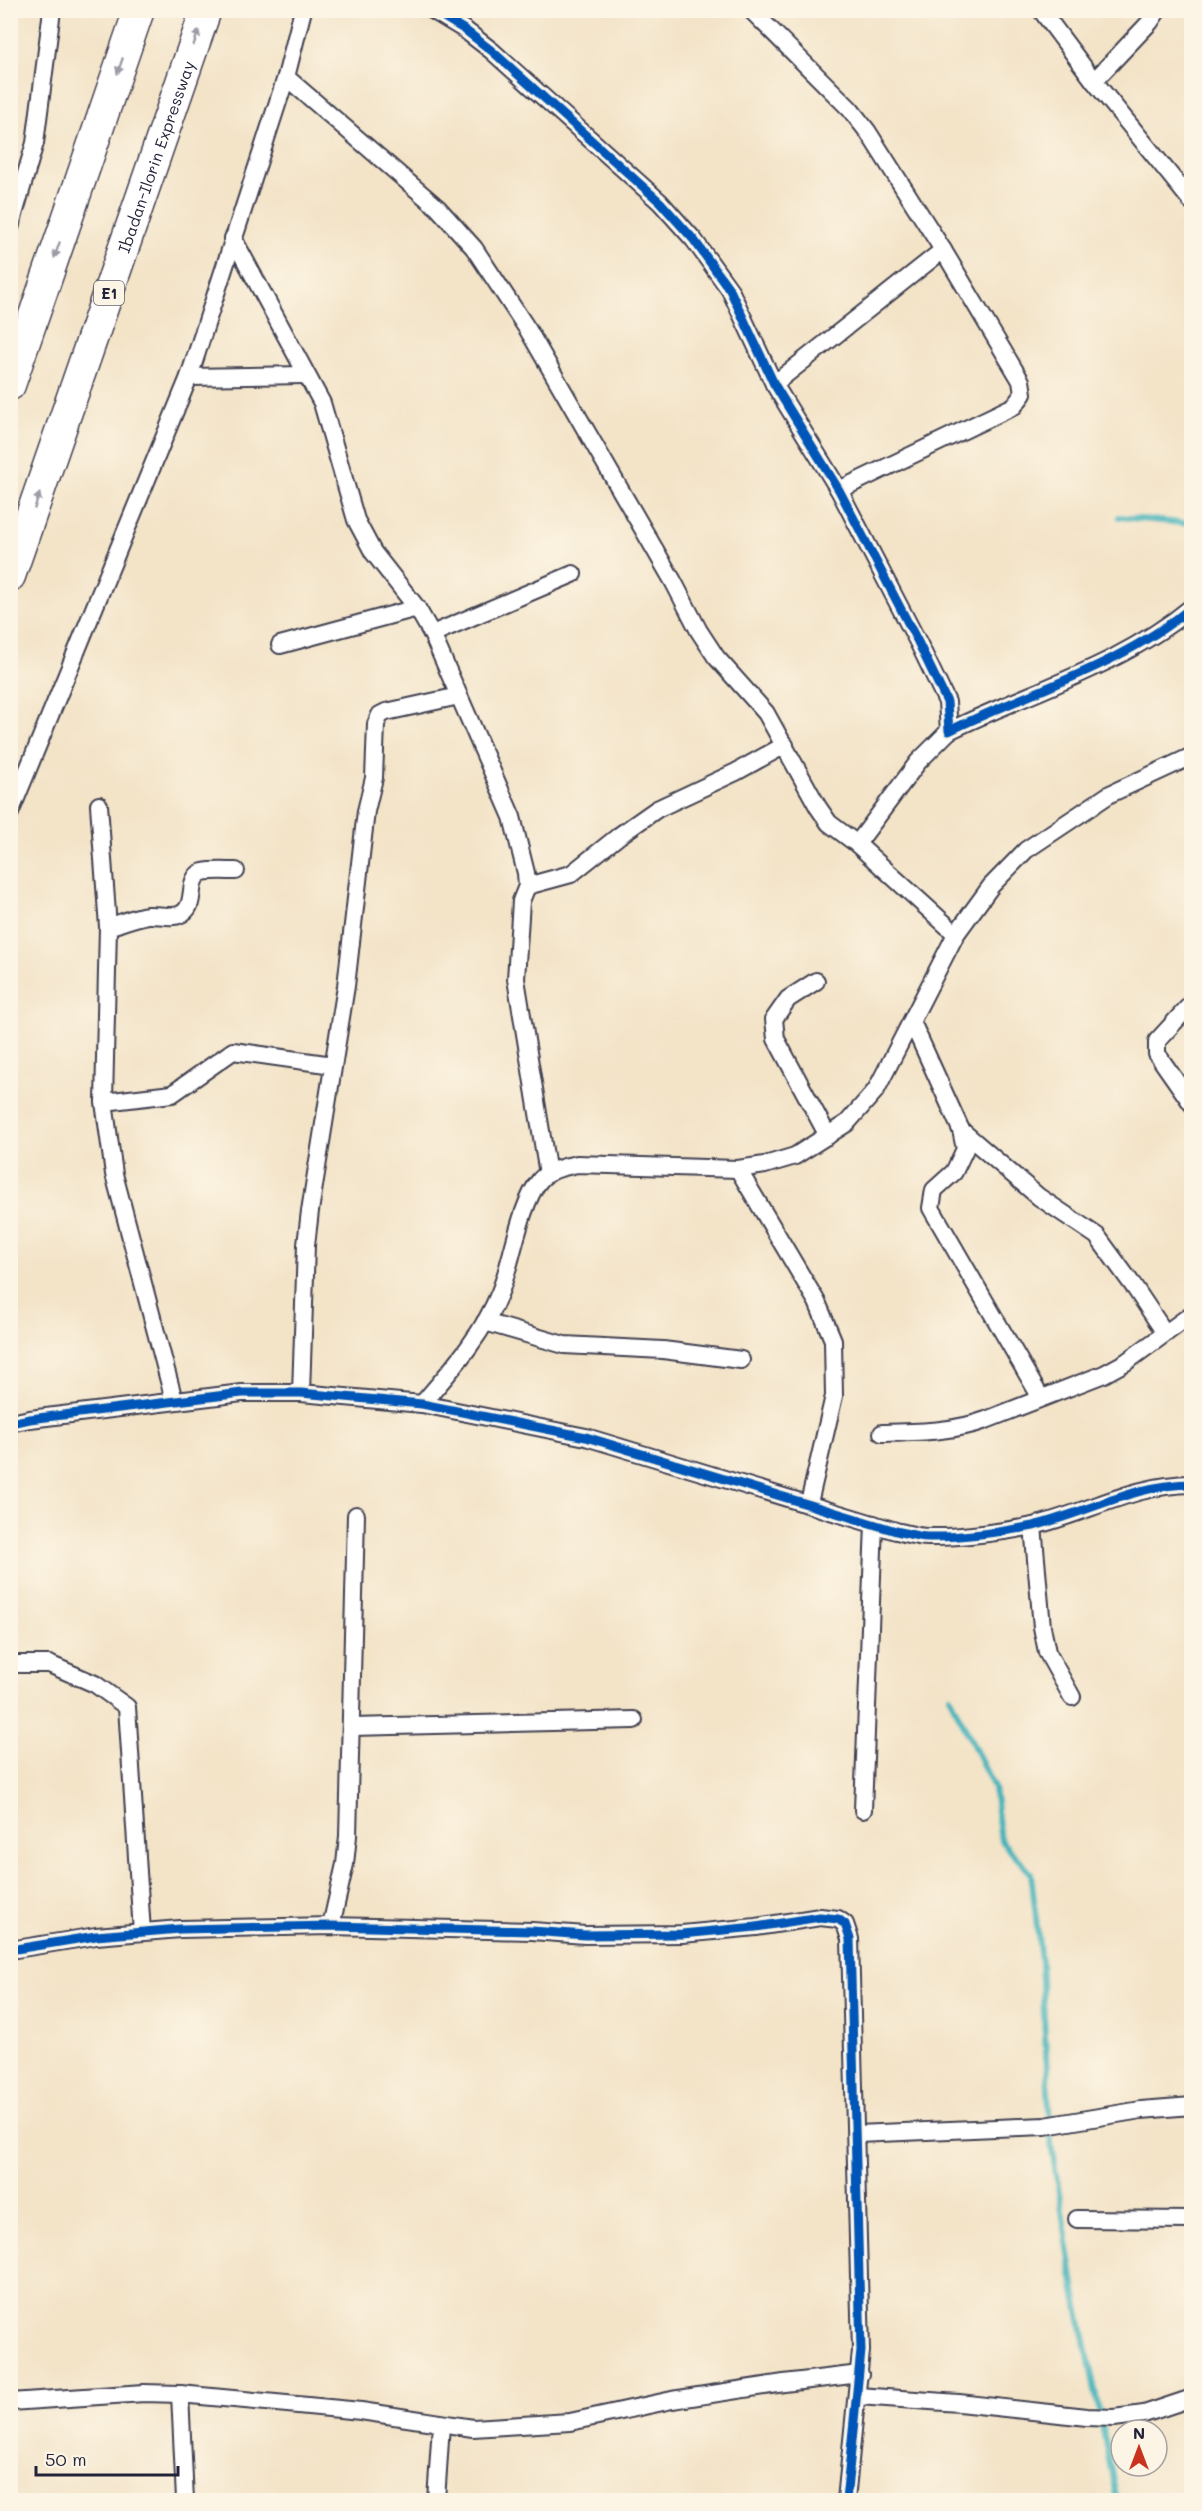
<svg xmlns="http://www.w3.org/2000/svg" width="1202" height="2511" font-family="Mali,sans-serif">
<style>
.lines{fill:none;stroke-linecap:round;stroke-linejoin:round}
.stream{stroke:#44b4bb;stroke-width:6}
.minor-casing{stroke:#413f50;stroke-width:20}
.motorway-casing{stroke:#413f50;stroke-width:33}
.minor{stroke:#fff;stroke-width:16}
.motorway{stroke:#fff;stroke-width:30}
.cycleway-casing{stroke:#fcf5e5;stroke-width:13}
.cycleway{stroke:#0057b8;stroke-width:9}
.oneway{fill:#9c9ca7}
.labels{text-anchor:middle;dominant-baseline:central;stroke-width:6;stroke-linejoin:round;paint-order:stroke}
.shield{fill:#fcf5e5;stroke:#63616e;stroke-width:1.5}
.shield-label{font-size:15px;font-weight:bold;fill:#22223b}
.street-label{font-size:16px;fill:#22223b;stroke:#fcf5e5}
</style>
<rect width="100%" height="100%" fill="#fcf5e5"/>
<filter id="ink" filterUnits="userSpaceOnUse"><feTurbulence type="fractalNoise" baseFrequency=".0167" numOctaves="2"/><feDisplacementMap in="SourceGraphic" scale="12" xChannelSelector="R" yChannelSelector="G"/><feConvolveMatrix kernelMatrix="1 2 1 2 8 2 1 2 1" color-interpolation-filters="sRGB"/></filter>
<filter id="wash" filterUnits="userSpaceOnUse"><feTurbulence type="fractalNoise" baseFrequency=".008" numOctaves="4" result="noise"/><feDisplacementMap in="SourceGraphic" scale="24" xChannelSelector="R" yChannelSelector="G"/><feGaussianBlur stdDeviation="1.35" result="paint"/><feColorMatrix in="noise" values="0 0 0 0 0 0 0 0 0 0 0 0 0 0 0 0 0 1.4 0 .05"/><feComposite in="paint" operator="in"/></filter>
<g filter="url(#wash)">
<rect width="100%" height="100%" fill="#f3e3c7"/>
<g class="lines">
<g class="stream">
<path d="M 1119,517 L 1192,524"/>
<path d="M 950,1697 L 994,1788 L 1001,1841 L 1031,1873 L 1041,1962 L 1051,2144 L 1075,2291 L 1117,2500"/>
</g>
</g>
</g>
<g filter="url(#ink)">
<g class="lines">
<defs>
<g id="minor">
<path d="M 432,10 L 465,30 L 492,51 L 660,202 L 694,240 L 730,290 L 774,384 L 839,490 L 918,642 L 947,702 L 949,731 C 1031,691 1121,666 1192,607"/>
<path d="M 751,10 L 850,109 L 868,132 L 943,250 L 1021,381 L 1023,394 L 1014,406 L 839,490"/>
<path d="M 1041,10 L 1094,81 L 1192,202"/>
<path d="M 286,77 L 438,208 L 474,248 L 528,330 L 673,581 L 699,631 L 716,657 L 766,713 L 818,807 L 829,823 L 857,844 L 956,934"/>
<path d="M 1094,81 L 1150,22 L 1158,10"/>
<path d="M 10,228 L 35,143 L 52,10"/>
<path d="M 233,238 L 322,403 L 356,520 L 373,552 L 417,608 L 432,634 L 512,817 L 526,873 L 527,886 L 521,901 L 516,979 L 548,1174"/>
<path d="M 189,377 L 305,375"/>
<path d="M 774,384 L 943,250"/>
<path d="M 432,634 L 573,574"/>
<path d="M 280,645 L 417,608"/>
<path d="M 99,805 L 108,927 L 104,1102 L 114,1174 L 174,1400"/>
<path d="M 10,813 L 189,377 L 286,77 L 303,10"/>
<path d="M 857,844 L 918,762 L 949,731"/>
<path d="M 527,886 L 571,874 L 620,835 L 657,809 L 736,772 L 785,745"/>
<path d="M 108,927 C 121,923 134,917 148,915 C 159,914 175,920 184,912 C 197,903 186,877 203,872 C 213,870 226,871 236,871"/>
<path d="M 816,981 L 788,999 L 774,1019 L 776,1039 L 828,1136"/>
<path d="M 1192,1003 L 1157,1041 L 1157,1054 L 1192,1104"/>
<path d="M 912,1022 L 961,1130 L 965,1149 L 954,1172 L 934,1190 L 931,1208 L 1041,1398"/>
<path d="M 104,1102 L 172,1094 L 233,1051 L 333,1065"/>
<path d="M 961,1130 L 1039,1197 L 1097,1236 L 1135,1288 L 1165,1333"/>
<path d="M 738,1169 L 817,1302 L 833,1340 L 834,1396 L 809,1503"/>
<path d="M 485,1322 L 564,1345 L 663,1350 L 741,1360"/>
<path d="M 301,1393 L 306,1245 L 310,1211 L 346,986 L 366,811 L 374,778 L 376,724 L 380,715 L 386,712 L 459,696"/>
<path d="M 422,1404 C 452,1369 483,1335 500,1292 C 512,1262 520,1204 540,1180 C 550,1169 564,1167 577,1164 L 738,1169 L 765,1165 L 795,1156 L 847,1123 L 876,1090 L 956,934 L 991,886 L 1026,850 L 1110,794 L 1192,756"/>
<path d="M 10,1423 L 30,1419 L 242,1393 L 301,1393 L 422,1404 L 586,1437 L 896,1531 C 906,1533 917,1537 928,1537 C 957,1538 1003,1532 1033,1526 C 1087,1513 1135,1484 1192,1484"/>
<path d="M 882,1433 C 917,1432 953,1432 986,1420 L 1104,1374 L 1126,1362 L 1192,1314"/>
<path d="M 1033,1526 L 1042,1627 L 1047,1652 L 1072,1697"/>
<path d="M 10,1664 L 49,1664 L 95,1684 L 127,1707 L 142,1932"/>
<path d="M 352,1727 L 634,1720"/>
<path d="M 863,1810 L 874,1524"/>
<path d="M 331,1926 L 345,1864 L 348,1836 L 356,1515"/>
<path d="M 10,1950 L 96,1936 L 180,1929 L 331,1926 L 532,1931 L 585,1935 L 682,1934 L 756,1927 L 820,1917 L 838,1919 L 845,1924 L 850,1939 L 861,2351 L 846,2500"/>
<path d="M 857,2134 L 1045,2126 L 1141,2110 L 1192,2106"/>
<path d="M 1077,2219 L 1192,2220"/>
<path d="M 180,2394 L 185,2500"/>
<path d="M 858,2396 L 959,2403 L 1087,2417 L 1114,2418 L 1144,2414 L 1192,2398"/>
<path d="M 10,2402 L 144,2393 L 180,2394 L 361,2411 L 473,2428 L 570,2422 L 672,2400 L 784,2383 L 860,2374"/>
<path d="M 436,2500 L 441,2425"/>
</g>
<g id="motorway">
<path d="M 10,385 L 139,10"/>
<path id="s1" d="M 10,576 L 206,10"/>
</g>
</defs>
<use href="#minor" class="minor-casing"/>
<use href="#motorway" class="motorway-casing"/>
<use href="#minor" class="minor"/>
<use href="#motorway" class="motorway"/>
<defs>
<g id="cycleway">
<path d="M 432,10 L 465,30 L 492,51 L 660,202 L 694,240 L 730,290 L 774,384 L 839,490 L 918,642 L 947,702 L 949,731 C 1031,691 1121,666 1192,607"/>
<path d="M 10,1423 L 30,1419 L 242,1393 L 301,1393 L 422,1404 L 586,1437 L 896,1531 C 906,1533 917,1537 928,1537 C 957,1538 1003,1532 1033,1526 C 1087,1513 1135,1484 1192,1484"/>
<path d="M 10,1950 L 96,1936 L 180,1929 L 331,1926 L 532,1931 L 585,1935 L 682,1934 L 756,1927 L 820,1917 L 838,1919 L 845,1924 L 850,1939 L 861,2351 L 846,2500"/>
</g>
</defs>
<use href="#cycleway" class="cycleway-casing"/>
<use href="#cycleway" class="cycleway"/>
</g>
<defs><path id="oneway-solid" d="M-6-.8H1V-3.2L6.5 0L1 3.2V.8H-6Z" transform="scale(1.5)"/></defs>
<g class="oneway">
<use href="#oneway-solid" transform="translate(196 38) rotate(-71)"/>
<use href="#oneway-solid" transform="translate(120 66) rotate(109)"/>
<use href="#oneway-solid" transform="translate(57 250) rotate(109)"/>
<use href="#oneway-solid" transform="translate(37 501) rotate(-71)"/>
</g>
</g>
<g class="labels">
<rect class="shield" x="94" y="281" width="30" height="24" rx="4.5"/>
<g class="shield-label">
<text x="109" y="293">E1</text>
</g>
<g class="street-label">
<text stroke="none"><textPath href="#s1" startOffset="444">Ibadan-Ilorin Expressway</textPath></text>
</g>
</g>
<rect width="1202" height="2511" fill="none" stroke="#fcf5e5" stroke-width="36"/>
<g transform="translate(1139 2448)"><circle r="28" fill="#fcf5e5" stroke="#a5a1a1" stroke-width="1.5"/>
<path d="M0-4.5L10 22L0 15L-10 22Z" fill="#c8321e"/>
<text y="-9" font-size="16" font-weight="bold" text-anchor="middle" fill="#22223b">N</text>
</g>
<path d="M36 2466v9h142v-9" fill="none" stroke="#22223b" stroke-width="3"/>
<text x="45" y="2466" font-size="18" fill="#22223b" stroke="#fcf5e5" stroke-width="4.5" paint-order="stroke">50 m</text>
</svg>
